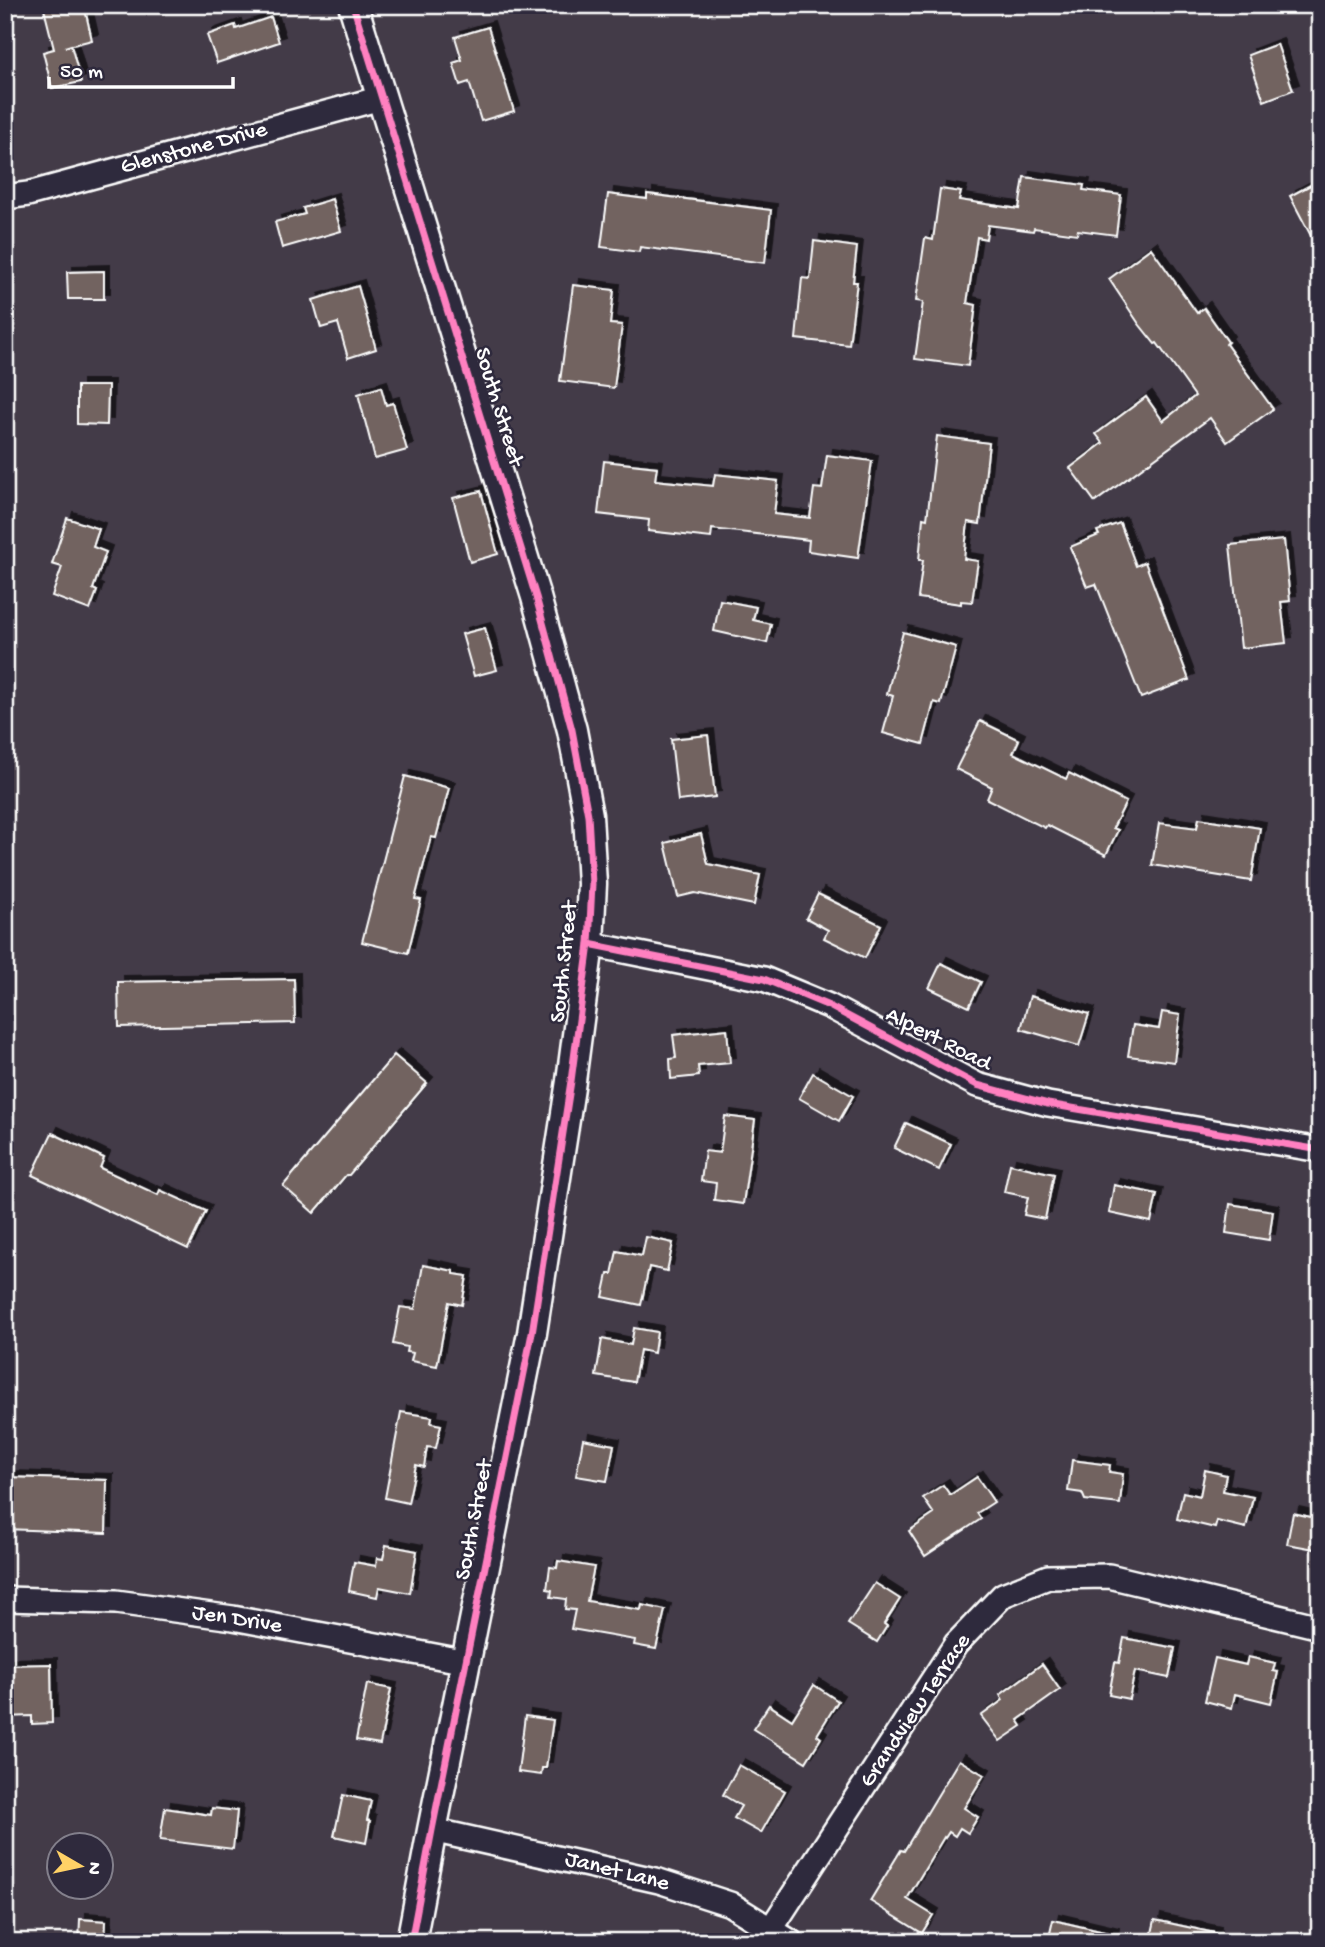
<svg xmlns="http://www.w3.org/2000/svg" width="1325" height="1947" font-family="'Gochi Hand',sans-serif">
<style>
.building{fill:#726460;stroke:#fff;stroke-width:2;filter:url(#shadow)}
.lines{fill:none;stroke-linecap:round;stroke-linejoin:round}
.minor-casing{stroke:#fff;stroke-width:28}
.tertiary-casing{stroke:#fff;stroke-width:33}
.minor{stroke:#2f2a3d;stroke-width:23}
.tertiary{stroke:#2f2a3d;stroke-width:28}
.cycleway-casing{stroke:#2f2a3d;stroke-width:11}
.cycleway{stroke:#ff80c0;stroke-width:7}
.labels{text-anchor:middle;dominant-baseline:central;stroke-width:5;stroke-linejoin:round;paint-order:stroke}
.street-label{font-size:23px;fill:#fff;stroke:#2f2a3d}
</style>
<defs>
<filter id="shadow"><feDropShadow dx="6" dy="-6" stdDeviation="0" flood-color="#0009"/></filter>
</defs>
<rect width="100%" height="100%" fill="#433b48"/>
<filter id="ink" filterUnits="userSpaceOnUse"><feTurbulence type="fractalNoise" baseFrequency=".0143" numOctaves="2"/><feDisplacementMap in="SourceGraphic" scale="14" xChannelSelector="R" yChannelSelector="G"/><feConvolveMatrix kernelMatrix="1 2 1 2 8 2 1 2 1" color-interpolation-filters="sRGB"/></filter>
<g filter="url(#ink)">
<g class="building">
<path d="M 58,5 L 84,5 L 92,40 L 65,47 L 71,45 L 81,82 L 52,88 L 43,52 L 54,49 L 44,9 Z"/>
<path d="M 271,17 L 279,42 L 217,63 L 207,35 L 235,25 L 236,29 Z"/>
<path d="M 488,27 L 514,111 L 481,121 L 469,82 L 460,85 L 453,63 L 462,60 L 455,37 Z"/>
<path d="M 1277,44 L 1293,90 L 1264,101 L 1248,55 Z"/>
<path d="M 1024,177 L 1084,185 L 1083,190 L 1121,195 L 1116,235 L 1078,230 L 1077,234 L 1034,228 L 1033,231 L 988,225 L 986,239 L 977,237 L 967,303 L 976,305 L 968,366 L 915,359 L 923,302 L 916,301 L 925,238 L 933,240 L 940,189 L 961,192 L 959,200 L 1019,209 Z"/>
<path d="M 1320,180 L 1320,253 L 1290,196 Z"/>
<path d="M 608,194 L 647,199 L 647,194 L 771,210 L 765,263 L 640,247 L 639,252 L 601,247 Z"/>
<path d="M 332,199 L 341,231 L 282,248 L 275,222 L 305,214 L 303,208 Z"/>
<path d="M 814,241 L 857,247 L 853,282 L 857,282 L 849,345 L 796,339 L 802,278 L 810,279 Z"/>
<path d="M 1151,248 L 1197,313 L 1204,308 L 1228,342 L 1226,344 L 1273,409 L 1227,442 L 1210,418 L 1095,502 L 1070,468 L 1103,443 L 1096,434 L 1146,397 L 1163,421 L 1195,396 L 1157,343 L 1155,344 L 1139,324 L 1109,279 Z"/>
<path d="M 104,271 L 104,299 L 68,299 L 67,272 Z"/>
<path d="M 573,285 L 614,290 L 610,324 L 622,325 L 614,388 L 560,381 Z"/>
<path d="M 358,286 L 376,349 L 348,358 L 338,323 L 321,328 L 313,300 Z"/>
<path d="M 77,386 L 108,386 L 107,425 L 77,424 Z"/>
<path d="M 381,387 L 386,405 L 393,403 L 407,450 L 375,459 L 358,394 Z"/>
<path d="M 937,436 L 989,443 L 980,524 L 968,522 L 964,559 L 978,561 L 972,602 L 961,601 L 961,604 L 918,598 L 923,560 L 919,560 L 923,518 L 927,519 Z"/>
<path d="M 827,455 L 872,461 L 858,558 L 808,551 L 809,540 L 712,529 L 711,538 L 648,531 L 649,520 L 598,514 L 604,461 L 657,467 L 655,480 L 713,486 L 715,474 L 778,481 L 774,514 L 810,518 L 814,488 L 822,489 Z"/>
<path d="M 481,491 L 498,554 L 470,562 L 453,498 Z"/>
<path d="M 67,518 L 99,529 L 93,547 L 106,552 L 93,589 L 97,591 L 90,610 L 52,596 L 62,567 L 52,564 Z"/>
<path d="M 1120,523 L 1136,566 L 1145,562 L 1189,680 L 1141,698 L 1096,584 L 1087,587 L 1070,547 L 1099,535 L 1097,531 Z"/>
<path d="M 1284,540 L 1290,601 L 1281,602 L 1286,643 L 1241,648 L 1230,545 Z"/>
<path d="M 720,600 L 756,607 L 753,620 L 771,624 L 767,643 L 714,631 Z"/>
<path d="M 485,628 L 497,670 L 474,676 L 462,634 Z"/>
<path d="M 903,632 L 956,647 L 941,704 L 934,702 L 923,744 L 883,733 L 893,696 L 887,694 Z"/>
<path d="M 980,721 L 1019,740 L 1013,753 L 1066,779 L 1069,773 L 1126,802 L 1113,828 L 1118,830 L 1106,855 L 1047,825 L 1045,828 L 987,799 L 992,787 L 956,769 Z"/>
<path d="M 708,735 L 715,797 L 678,801 L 671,739 Z"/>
<path d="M 405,776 L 449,788 L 436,838 L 431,837 L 415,899 L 421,900 L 408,953 L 362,942 Z"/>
<path d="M 1199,818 L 1260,828 L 1251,881 L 1152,865 L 1159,823 L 1197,828 Z"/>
<path d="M 701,834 L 708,864 L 760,875 L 754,905 L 695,893 L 678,897 L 665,843 Z"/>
<path d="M 818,894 L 881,925 L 865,958 L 824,938 L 828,930 L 806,918 Z"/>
<path d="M 941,963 L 981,982 L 969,1007 L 929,988 Z"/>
<path d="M 294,979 L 295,1023 L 119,1027 L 118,982 Z"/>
<path d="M 1030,996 L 1089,1014 L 1079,1046 L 1021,1029 Z"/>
<path d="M 1162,1012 L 1180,1015 L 1174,1062 L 1128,1056 L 1133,1025 L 1159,1029 Z"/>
<path d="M 727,1029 L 730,1063 L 698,1066 L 699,1076 L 671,1079 L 670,1059 L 676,1058 L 673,1035 Z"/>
<path d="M 394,1055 L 427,1083 L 349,1175 L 346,1175 L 314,1213 L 283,1186 Z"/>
<path d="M 813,1073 L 853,1096 L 839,1121 L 799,1098 Z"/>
<path d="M 725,1116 L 755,1120 L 743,1204 L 714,1200 L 716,1183 L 701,1181 L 705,1151 L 720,1153 Z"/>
<path d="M 906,1123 L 951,1144 L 939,1170 L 894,1148 Z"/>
<path d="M 52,1133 L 104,1158 L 100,1168 L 158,1195 L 160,1190 L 206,1211 L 188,1249 L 32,1175 Z"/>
<path d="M 1010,1164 L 1054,1174 L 1045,1219 L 1024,1215 L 1028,1197 L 1004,1192 Z"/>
<path d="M 1114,1185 L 1157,1194 L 1151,1222 L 1109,1213 Z"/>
<path d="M 1230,1204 L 1273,1211 L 1269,1240 L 1226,1233 Z"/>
<path d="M 646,1237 L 673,1243 L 667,1271 L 649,1267 L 641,1305 L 603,1297 L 608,1274 L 612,1274 L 617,1251 L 642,1256 Z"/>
<path d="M 423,1265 L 454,1271 L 454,1274 L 467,1276 L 462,1305 L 449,1302 L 437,1366 L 411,1361 L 413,1353 L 406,1352 L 407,1347 L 393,1344 L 400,1307 L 415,1309 Z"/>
<path d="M 634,1328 L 657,1332 L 654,1353 L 640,1350 L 634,1382 L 596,1376 L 602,1339 L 631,1345 Z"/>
<path d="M 401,1412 L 432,1417 L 431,1423 L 441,1425 L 436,1448 L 427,1447 L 424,1467 L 416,1465 L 408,1503 L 385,1498 Z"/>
<path d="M 583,1439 L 614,1445 L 607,1481 L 576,1476 Z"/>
<path d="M 1072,1460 L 1110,1465 L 1109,1472 L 1123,1474 L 1120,1504 L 1085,1500 L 1082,1493 L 1068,1491 Z"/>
<path d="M 1205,1470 L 1226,1475 L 1223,1491 L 1253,1497 L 1246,1528 L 1217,1521 L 1215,1528 L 1177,1519 L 1183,1492 L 1200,1496 Z"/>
<path d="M 5,1477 L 107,1480 L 106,1533 L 5,1529 Z"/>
<path d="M 977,1477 L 994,1502 L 977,1513 L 981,1519 L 925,1556 L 909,1531 L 934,1514 L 923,1498 L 943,1485 L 950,1495 Z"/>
<path d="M 1293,1513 L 1320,1519 L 1320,1550 L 1287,1544 Z"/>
<path d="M 386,1545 L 417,1551 L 410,1593 L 379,1587 L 377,1597 L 349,1591 L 354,1562 L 376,1566 L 377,1558 L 383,1559 Z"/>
<path d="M 558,1561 L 594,1567 L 587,1601 L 641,1610 L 642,1605 L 665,1610 L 656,1649 L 634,1645 L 635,1640 L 571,1629 L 575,1610 L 565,1609 L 566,1599 L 551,1597 L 552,1590 L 547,1589 L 550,1567 L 557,1568 Z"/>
<path d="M 875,1583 L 900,1599 L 884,1624 L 887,1626 L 877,1642 L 848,1624 Z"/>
<path d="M 1124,1638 L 1175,1648 L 1169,1678 L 1135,1671 L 1129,1699 L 1109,1695 L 1115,1662 L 1119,1663 Z"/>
<path d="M 1248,1657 L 1275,1663 L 1273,1671 L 1278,1672 L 1271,1703 L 1235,1694 L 1232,1708 L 1205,1701 L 1215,1658 L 1246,1665 Z"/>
<path d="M 51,1664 L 52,1723 L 32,1724 L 32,1716 L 5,1717 L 5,1665 Z"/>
<path d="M 1042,1664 L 1060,1690 L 1018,1720 L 1022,1726 L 1000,1741 L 981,1716 L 1003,1700 L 1000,1695 Z"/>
<path d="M 367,1684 L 391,1689 L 380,1744 L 356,1740 Z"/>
<path d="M 814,1685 L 838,1701 L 817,1735 L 821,1738 L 806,1762 L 753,1729 L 769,1705 L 792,1720 Z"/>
<path d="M 525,1716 L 553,1720 L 546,1768 L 542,1768 L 541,1775 L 518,1772 Z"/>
<path d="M 959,1760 L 984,1775 L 964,1808 L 978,1817 L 968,1833 L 960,1828 L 955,1836 L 949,1832 L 945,1838 L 944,1837 L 907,1899 L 933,1915 L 922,1933 L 870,1901 L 901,1850 L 904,1851 Z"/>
<path d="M 739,1765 L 785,1791 L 761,1833 L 734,1818 L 741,1806 L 723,1795 Z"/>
<path d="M 343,1795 L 371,1801 L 367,1820 L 370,1821 L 366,1843 L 334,1836 Z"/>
<path d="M 165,1808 L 211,1815 L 212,1808 L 237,1811 L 233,1849 L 160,1840 Z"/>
<path d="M 80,1919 L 106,1921 L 105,1942 L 79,1942 Z"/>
<path d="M 1053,1920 L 1113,1934 L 1112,1942 L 1048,1942 Z"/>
<path d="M 1155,1920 L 1215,1933 L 1214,1942 L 1150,1942 Z"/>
</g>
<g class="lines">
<defs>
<g id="minor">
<path d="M 5,197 L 28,194 L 381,98"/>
<path d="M 589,944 L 764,979 L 829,1006 L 977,1085 L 1048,1104 L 1320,1150"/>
<path d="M 5,1599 L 116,1602 L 233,1618 L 467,1662"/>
<path d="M 432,1830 L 659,1881 L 730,1904 L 791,1942"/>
<path d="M 771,1929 L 956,1644 L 1003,1595 L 1048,1577 L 1109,1576 L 1320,1627"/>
</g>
<path id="tertiary" d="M 353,5 L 536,597 L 572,730 L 588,815 L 592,884 L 589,944 L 571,1081 L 532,1333 L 432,1830 L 411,1942"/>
</defs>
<use href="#minor" class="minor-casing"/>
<use href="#tertiary" class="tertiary-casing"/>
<use href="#minor" class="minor"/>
<use href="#tertiary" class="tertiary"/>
<defs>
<g id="cycleway">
<path d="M 353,5 L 536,597 L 572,730 L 588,815 L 592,884 L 589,944 L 571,1081 L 532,1333 L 432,1830 L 411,1942"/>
<path d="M 589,944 L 764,979 L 829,1006 L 977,1085 L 1048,1104 L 1320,1150"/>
</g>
</defs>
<use href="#cycleway" class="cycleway-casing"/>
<use href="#cycleway" class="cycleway"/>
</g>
</g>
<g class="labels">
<g class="street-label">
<text transform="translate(194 149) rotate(-15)">Glenstone Drive</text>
<text transform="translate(498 407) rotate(73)">South Street</text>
<text transform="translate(565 962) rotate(-84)">South Street</text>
<text transform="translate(938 1040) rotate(27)">Alpert Road</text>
<text transform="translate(475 1520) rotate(-79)">South Street</text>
<text transform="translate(237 1620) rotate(9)">Jen Drive</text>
<text transform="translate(916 1711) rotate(-56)">Grandview Terrace</text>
<text transform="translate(617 1872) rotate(14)">Janet Lane</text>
</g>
</g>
<rect width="1325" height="1947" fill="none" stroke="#2f2a3d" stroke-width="28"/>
<rect x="14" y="14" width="1297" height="1919" fill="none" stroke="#fff" stroke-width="2.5" filter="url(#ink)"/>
<g transform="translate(80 1866) rotate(99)"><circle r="33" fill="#2f2a3d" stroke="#827f8b" stroke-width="2"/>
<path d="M0-5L12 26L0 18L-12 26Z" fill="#ffd166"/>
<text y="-10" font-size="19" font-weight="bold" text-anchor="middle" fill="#ffffff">N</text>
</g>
<path d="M49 77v10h184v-10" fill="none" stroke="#ffffff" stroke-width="3.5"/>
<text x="60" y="77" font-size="21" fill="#ffffff" stroke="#2f2a3d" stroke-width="5" paint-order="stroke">50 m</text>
</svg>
